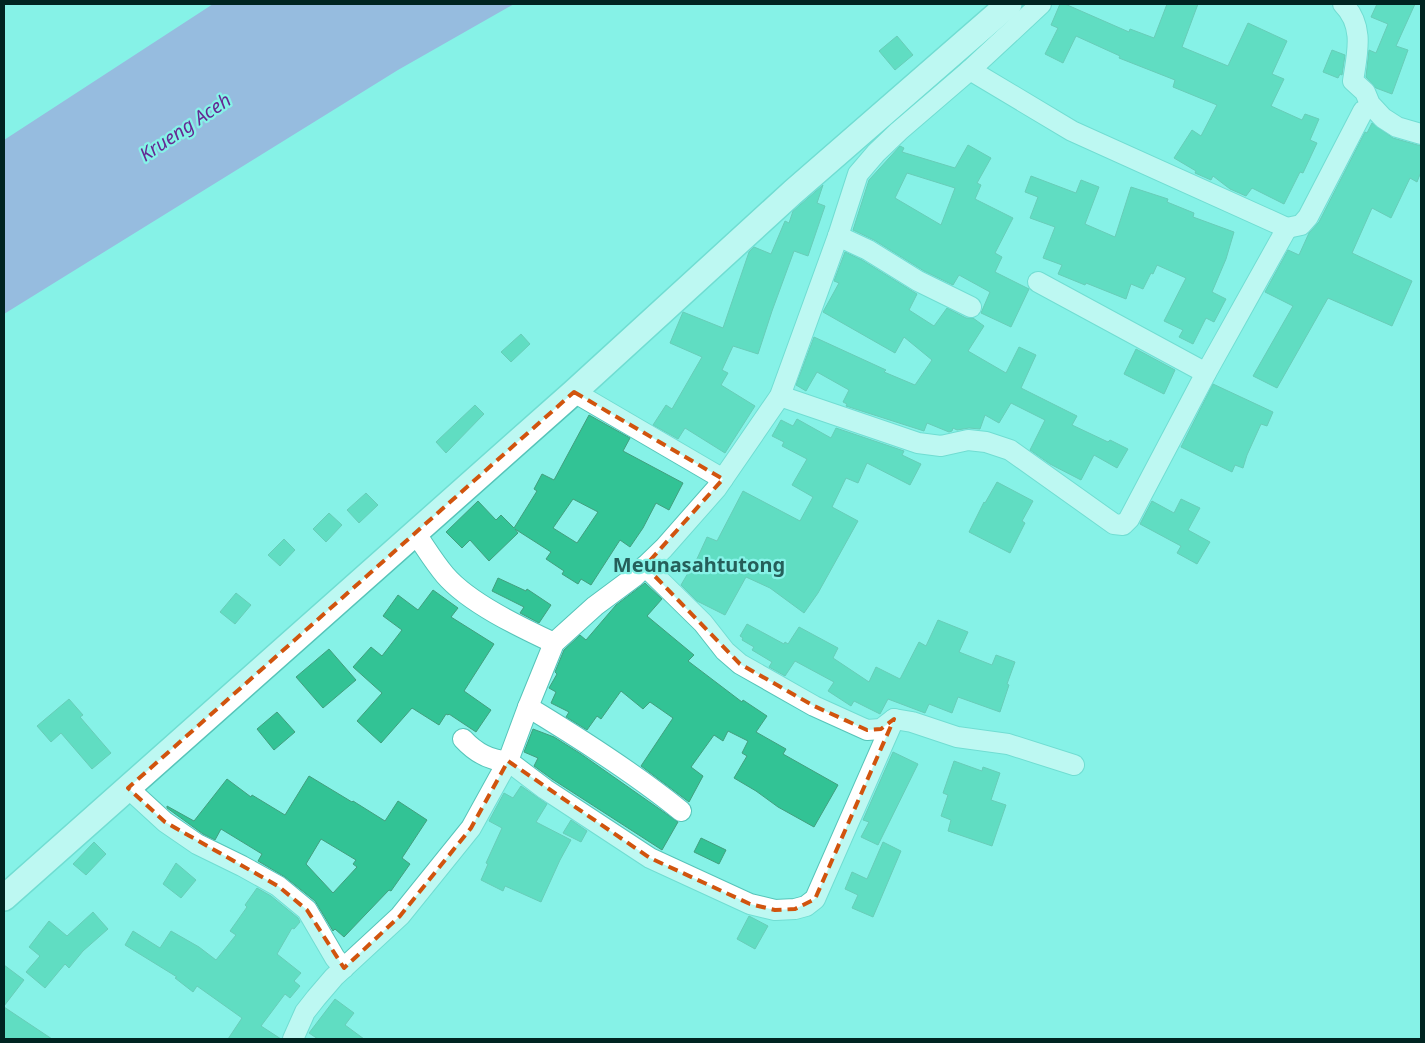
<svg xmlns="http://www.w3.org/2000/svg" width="1425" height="1043" font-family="'Noto Sans',sans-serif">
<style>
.water{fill:#a97bd5}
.building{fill:#32c395;stroke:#429f7e;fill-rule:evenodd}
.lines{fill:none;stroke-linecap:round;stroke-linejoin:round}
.minor-casing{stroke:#56c4b9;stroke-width:22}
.tertiary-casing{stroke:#56c4b9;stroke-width:28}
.minor{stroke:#fff;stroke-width:20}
.tertiary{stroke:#fff;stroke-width:25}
.marked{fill:none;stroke:#d1540e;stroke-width:4;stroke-dasharray:10 6;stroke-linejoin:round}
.labels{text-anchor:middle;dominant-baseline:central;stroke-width:4.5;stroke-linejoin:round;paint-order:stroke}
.water-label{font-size:19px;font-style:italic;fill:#662993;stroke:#86f2e7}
.quarter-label{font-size:20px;font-weight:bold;fill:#255f5a;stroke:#86f2e7}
</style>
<rect width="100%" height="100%" fill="#86f2e7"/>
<path class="water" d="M 213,4 L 514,4 L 398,70 L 4,314 L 4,140 Z"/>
<g class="building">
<path d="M 1060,4 L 1065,4 L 1129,32 L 1130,29 L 1154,38 L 1167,4 L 1198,4 L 1182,47 L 1228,66 L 1248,23 L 1287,41 L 1272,74 L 1284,79 L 1271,106 L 1302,120 L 1305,114 L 1319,119 L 1310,140 L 1317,143 L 1303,173 L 1300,172 L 1284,204 L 1252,188 L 1246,196 L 1230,189 L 1213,176 L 1211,180 L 1195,173 L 1196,171 L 1174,158 L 1192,130 L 1201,136 L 1217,105 L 1173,87 L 1175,80 L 1119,58 L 1120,56 L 1076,36 L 1063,63 L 1045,54 L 1058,28 L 1051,25 Z"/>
<path d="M 1377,4 L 1415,4 L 1396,46 L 1408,50 L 1392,94 L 1376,88 L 1366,77 L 1369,50 L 1376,53 L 1388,24 L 1371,17 Z"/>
<path d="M 897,36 L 913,55 L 895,70 L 879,51 Z"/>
<path d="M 1332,50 L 1345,55 L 1342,75 L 1340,74 L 1338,78 L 1323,72 Z"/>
<path d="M 1372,123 L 1393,138 L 1421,146 L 1421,172 L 1417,182 L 1410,178 L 1391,218 L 1372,208 L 1352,253 L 1412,281 L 1392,326 L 1328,298 L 1277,388 L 1253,376 L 1293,306 L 1265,292 L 1288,250 L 1299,255 L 1309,233 L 1319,222 L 1365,132 L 1367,133 Z"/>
<path d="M 968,145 L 991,158 L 977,183 L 981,185 L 975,199 L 1013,218 L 995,253 L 1002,257 L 995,272 L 1029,289 L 1011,327 L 981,313 L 990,292 L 959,275 L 953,285 L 924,271 L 874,240 L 853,230 L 869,180 L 900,146 L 904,148 L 902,152 L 955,168 ZM 907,173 L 955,188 L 941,225 L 895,198 Z"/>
<path d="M 1031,176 L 1076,193 L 1081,180 L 1099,187 L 1085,224 L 1115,237 L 1131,187 L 1168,199 L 1167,202 L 1194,213 L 1193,217 L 1234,232 L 1226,259 L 1212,292 L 1226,299 L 1214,322 L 1206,318 L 1193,344 L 1179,337 L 1183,330 L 1164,321 L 1186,278 L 1157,265 L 1153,274 L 1151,273 L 1143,289 L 1131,284 L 1126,299 L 1086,283 L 1085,285 L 1058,274 L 1062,265 L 1043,258 L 1055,227 L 1030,218 L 1038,197 L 1025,192 Z"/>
<path d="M 823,185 L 817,203 L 825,206 L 808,256 L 794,251 L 772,311 L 758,354 L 733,346 L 722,370 L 728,373 L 721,385 L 755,406 L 725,453 L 685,428 L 678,439 L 653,425 L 666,405 L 672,409 L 702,357 L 670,343 L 683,312 L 723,328 L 749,252 L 754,247 L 771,254 L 785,221 L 789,223 L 793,211 Z"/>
<path d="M 845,252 L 862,260 L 917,294 L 909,310 L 934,326 L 947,308 L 966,318 L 973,318 L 984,326 L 968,351 L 1006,373 L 1019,347 L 1036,355 L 1021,388 L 1077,416 L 1072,425 L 1108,442 L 1110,440 L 1128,449 L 1117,468 L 1094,455 L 1081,480 L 1050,464 L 1030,450 L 1045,420 L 1011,403 L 999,423 L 985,415 L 980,429 L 969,428 L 957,430 L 953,428 L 952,431 L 949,432 L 927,423 L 924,431 L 846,406 L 847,404 L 843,402 L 849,390 L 817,372 L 806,391 L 796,385 L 814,337 L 886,370 L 884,372 L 915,385 L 932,360 L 904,337 L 895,353 L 823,312 L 839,283 L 834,281 Z"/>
<path d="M 521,334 L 530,344 L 511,362 L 501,352 Z"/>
<path d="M 1136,349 L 1175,370 L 1164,394 L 1124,374 Z"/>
<path d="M 1213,384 L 1273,412 L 1267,426 L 1261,424 L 1247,455 L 1243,468 L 1235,465 L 1232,472 L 1181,447 Z"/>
<path d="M 475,405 L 484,414 L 446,453 L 436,442 Z"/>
<path d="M 589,415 L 630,438 L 623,451 L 683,483 L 669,510 L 656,503 L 643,528 L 630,547 L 620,540 L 591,585 L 581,579 L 578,584 L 562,574 L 564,571 L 546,559 L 551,552 L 515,529 L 518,533 L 489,561 L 470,540 L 462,548 L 446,532 L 478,501 L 496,520 L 501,515 L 514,528 L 537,491 L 534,489 L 542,474 L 554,480 ZM 573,499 L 598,512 L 577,543 L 553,528 Z"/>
<path d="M 797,419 L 831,438 L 836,428 L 904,451 L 902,455 L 921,464 L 910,485 L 867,463 L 858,483 L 846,478 L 832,507 L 858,521 L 818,593 L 804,613 L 770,588 L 746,577 L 725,615 L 697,601 L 681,585 L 688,573 L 690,574 L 707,537 L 717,541 L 743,491 L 800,521 L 813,497 L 792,485 L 807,459 L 782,446 L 784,442 L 772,436 L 781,420 L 793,426 Z"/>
<path d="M 997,482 L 1033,501 L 1022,521 L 1025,523 L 1010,553 L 969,532 L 984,502 L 985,503 Z"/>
<path d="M 366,493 L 378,505 L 359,523 L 347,510 Z"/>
<path d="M 1181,499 L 1200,508 L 1188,530 L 1210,542 L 1197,564 L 1177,553 L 1181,546 L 1140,524 L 1152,501 L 1174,513 Z"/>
<path d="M 329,513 L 342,525 L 326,542 L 313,529 Z"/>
<path d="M 284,539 L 295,550 L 280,566 L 268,555 Z"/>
<path d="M 498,578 L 526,591 L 527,589 L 551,605 L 539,623 L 520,613 L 524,607 L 492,591 Z"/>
<path d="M 645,583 L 662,599 L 647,616 L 694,655 L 688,661 L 742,702 L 743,700 L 767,716 L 756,732 L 786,749 L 783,754 L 838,785 L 814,827 L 778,807 L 756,791 L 734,778 L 747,756 L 742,753 L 748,741 L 728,731 L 723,741 L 714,735 L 691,767 L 703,776 L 689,802 L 641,766 L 673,718 L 650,702 L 643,709 L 621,691 L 601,719 L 597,716 L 587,730 L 566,717 L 569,712 L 551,703 L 556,692 L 549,688 L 557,674 L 555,672 L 564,650 L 580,635 L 586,640 L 616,605 Z"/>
<path d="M 433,590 L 458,608 L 451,617 L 494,644 L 464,691 L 491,710 L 476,732 L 449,714 L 448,715 L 446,714 L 439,725 L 412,708 L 381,743 L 357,721 L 382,693 L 353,667 L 371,647 L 382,656 L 402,630 L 383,616 L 398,595 L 418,610 Z"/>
<path d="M 236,593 L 251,605 L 235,624 L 220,612 Z"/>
<path d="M 938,620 L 968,632 L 959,652 L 992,665 L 996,655 L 1015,662 L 1007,684 L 1009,685 L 1000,712 L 958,697 L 952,713 L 929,704 L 925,713 L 888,699 L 880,714 L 854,701 L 851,706 L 828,691 L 834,682 L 795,661 L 785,676 L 769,667 L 772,662 L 752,650 L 754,647 L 742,640 L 743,638 L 740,636 L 747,624 L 784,644 L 785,642 L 788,644 L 799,627 L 838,648 L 833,658 L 869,682 L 876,667 L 900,679 L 919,642 L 926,646 Z"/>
<path d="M 329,649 L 356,680 L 323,708 L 296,677 Z"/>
<path d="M 69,699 L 83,715 L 80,717 L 111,753 L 92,769 L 61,733 L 51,742 L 37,726 Z"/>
<path d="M 277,712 L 295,732 L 274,750 L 257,729 Z"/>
<path d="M 533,729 L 554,737 L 581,754 L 678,822 L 662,850 L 552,779 L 534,766 L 538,758 L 524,752 Z"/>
<path d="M 893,752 L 918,764 L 878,845 L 861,837 L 869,822 L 863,820 Z"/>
<path d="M 954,761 L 982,771 L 983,767 L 1000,773 L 991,800 L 1006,805 L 992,846 L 948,831 L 951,820 L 941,816 L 948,795 L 943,793 Z"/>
<path d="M 309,776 L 352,802 L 353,801 L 385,821 L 398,801 L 427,820 L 402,858 L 410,864 L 391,891 L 389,890 L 344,937 L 335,929 L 333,931 L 315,901 L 285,877 L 258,861 L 262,854 L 221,829 L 215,840 L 203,834 L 167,808 L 167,806 L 194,821 L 227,779 L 251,797 L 252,795 L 285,815 ZM 321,839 L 356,860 L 353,864 L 357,867 L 333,893 L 306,864 Z"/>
<path d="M 521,786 L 547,804 L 536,822 L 571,840 L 560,860 L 541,902 L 505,886 L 503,891 L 481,880 L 488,864 L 486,863 L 502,828 L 489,821 L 504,793 L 513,798 Z"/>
<path d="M 571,820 L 587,831 L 581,842 L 563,833 Z"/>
<path d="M 701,838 L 726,850 L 719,864 L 694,852 Z"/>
<path d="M 94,842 L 106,854 L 86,875 L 73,864 Z"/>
<path d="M 883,842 L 901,851 L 873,917 L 852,908 L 858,895 L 845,889 L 852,872 L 867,879 Z"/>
<path d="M 176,863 L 196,880 L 181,898 L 163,884 Z"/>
<path d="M 257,888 L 271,896 L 298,918 L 300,922 L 294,929 L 292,928 L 277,954 L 301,973 L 294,981 L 300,986 L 290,998 L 285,994 L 261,1026 L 281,1039 L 228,1039 L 242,1018 L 197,986 L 193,992 L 175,978 L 177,977 L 125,945 L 133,931 L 160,948 L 171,931 L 199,947 L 216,960 L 236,935 L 230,931 L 247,907 L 245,905 Z"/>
<path d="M 93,912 L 108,929 L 83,951 L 69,968 L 65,964 L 45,988 L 26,972 L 40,956 L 29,947 L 49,921 L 67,936 Z"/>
<path d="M 749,916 L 768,926 L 755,949 L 737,939 Z"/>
<path d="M 4,965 L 24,980 L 4,1006 Z"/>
<path d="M 335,999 L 354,1013 L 345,1025 L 364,1039 L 318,1039 L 309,1033 Z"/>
<path d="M 4,1007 L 52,1039 L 4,1039 Z"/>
</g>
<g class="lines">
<defs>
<g id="minor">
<path d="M 1343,4 C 1365,26 1357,54 1353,81 L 1365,92 L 1370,104 L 1383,118 L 1397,127 L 1421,134"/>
<path d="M 1287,228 L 1301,225 L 1308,217 L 1363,111"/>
<path d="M 838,236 L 868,250 L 918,281 L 971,307"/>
<path d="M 1038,282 L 1206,373"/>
<path d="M 574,392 L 723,479"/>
<path d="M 780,396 L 918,443 L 941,446 L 968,440 L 986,442 L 1010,450 L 1114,524 L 1123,525 L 1129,519 L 1206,373 L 1287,228 L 1072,131 L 970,70"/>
<path d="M 416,534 C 425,547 434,562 445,575 C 469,603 520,627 554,643"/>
<path d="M 645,566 L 703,623 L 725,651 L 740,664 L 814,706 L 867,730 L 881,729 L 894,719 L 912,722 L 957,737 L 1008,744 L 1074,765"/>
<path d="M 528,707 C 581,739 633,772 681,811"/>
<path d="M 463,739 C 475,752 490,761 508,761 L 545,789 L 650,858 L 750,904 L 775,910 L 795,909 L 806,906 L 815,899 L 894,719"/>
<path d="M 128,788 L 165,822 L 197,844 L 242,866 L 278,886 L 307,910 L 335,958 L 344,968"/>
<path d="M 293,1039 L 305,1012 L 316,998 L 334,977 L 400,916 L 471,828 L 508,761 L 528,707 L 554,643 L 595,606 L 634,577 L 664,548 L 716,489 L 780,396 L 838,236 L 858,174 L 876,153 L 899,131 L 970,70 L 1041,4"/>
</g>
<path id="tertiary" d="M 4,898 L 574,392 L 793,192 L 1009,4"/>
</defs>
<use href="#minor" class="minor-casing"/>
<use href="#tertiary" class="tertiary-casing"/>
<use href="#minor" class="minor"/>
<use href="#tertiary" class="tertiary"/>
</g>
<path d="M0 0H1425V1043H0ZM 574,392 L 723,479 L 645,566 L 740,664 L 814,706 L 867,730 L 881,729 L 894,719 L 815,899 L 795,909 L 775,910 L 750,904 L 650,858 L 508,761 L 471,828 L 400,916 L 344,968 L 307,910 L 278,886 L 165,822 L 128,788 Z" fill="#86f2e7" fill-opacity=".55" fill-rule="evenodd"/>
<path class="marked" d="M 574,392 L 723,479 L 645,566 L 740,664 L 814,706 L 867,730 L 881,729 L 894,719 L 815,899 L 795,909 L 775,910 L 750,904 L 650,858 L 508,761 L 471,828 L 400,916 L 344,968 L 307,910 L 278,886 L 165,822 L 128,788 Z"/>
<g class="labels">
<g class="water-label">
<text transform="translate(185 127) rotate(-34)">Krueng Aceh</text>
</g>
<g class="quarter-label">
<text x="699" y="564">Meunasahtutong</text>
</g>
</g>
<rect width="1425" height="1043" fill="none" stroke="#002421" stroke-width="10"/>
</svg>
